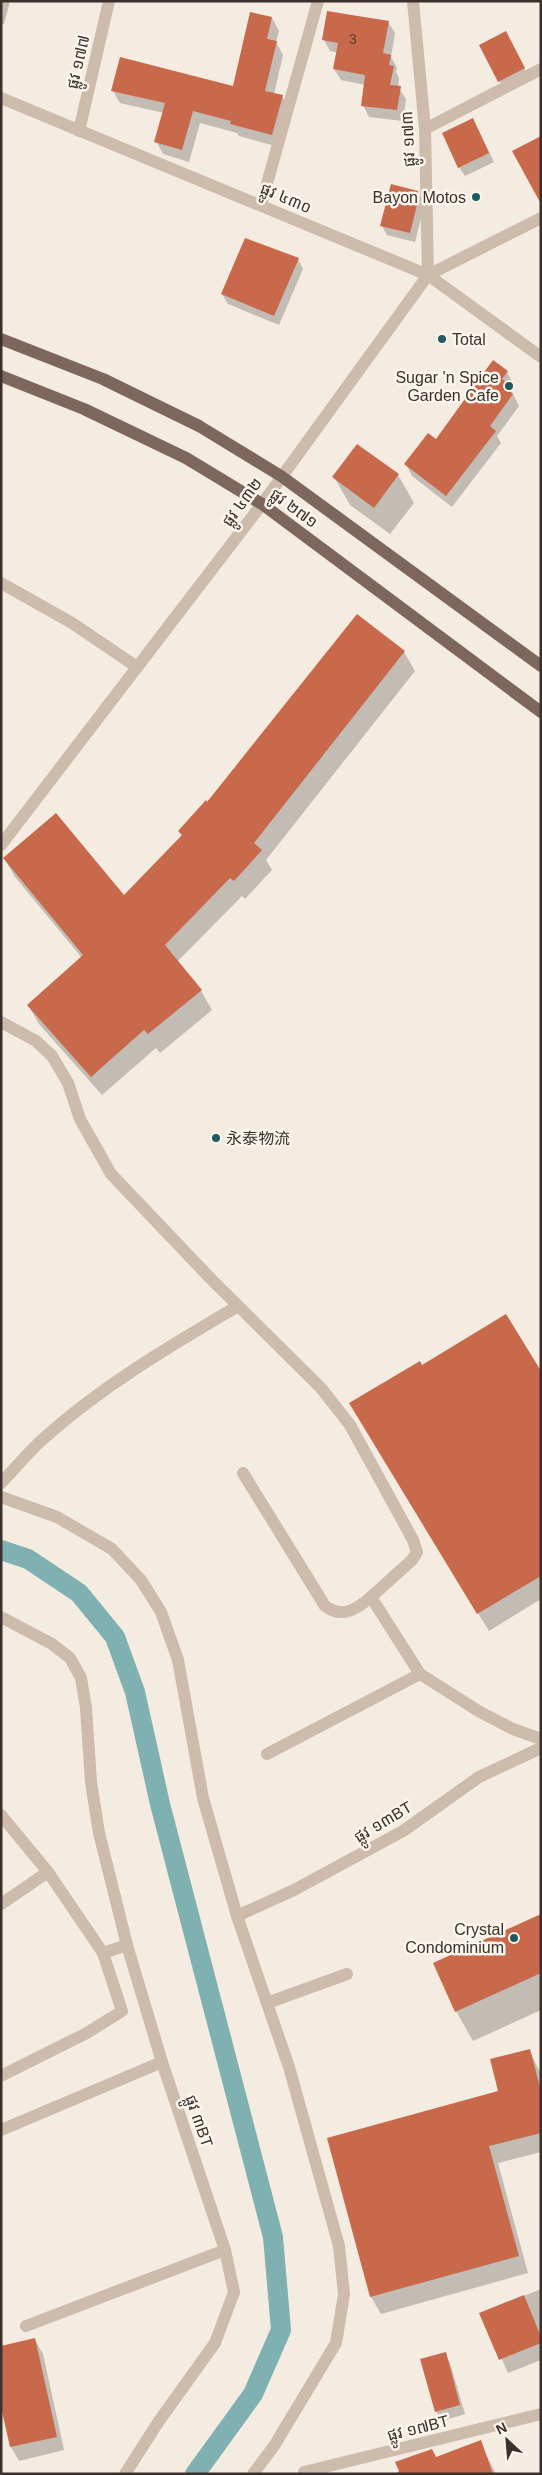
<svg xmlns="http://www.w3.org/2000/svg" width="542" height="2475" font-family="Arial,'Noto Sans SC','Noto Sans Khmer',sans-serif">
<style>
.shadow{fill:#0003}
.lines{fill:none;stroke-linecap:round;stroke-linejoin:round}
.canal{stroke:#7fb0b2;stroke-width:20}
.building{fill:#c8694b}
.minor{stroke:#cdbbac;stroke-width:12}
.tertiary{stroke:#cdbbac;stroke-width:12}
.primary{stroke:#7d675c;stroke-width:12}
.poi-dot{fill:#1f5a5e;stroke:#fbf5ee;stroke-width:2}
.labels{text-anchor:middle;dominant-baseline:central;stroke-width:5;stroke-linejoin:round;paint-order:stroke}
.number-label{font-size:14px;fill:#5e3e33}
.street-label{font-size:16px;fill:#3b302b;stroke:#fbf5ee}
.poi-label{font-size:16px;fill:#3b302b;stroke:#fbf5ee;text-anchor:end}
</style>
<rect width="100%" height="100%" fill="#f4ebe1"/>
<g class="shadow">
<path d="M 1,1 L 10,1 L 4,24 L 1,24 Z"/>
<path d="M 272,18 L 279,31 L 276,42 L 283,55 L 274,94 L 282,96 L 290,109 L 279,147 L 239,136 L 237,133 L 200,123 L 189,162 L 163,154 L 156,141 L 164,113 L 120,103 L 113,91 L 234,88 Z"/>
<path d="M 388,22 L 395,33 L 391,57 L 397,68 L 396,72 L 399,78 L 398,87 L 406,99 L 403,121 L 369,117 L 363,105 L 365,85 L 341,80 L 334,69 L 338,53 L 330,51 L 324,40 Z"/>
<path d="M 511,42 L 529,78 L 505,91 L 481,45 Z"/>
<path d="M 478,129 L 494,162 L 465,176 L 459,167 Z"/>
<path d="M 417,192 L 423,202 L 423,211 L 415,242 L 387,235 L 382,226 Z"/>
<path d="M 298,259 L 303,269 L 279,325 L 228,304 L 222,294 Z"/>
<path d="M 507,372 L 513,383 L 510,388 L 519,406 L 497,436 L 501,443 L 452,507 L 412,476 L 406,464 L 436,441 Z"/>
<path d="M 398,475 L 414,503 L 390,534 L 350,505 L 334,477 Z"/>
<path d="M 357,615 L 404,652 L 415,671 L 266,860 L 272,870 L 245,899 L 242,896 L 177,962 L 201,991 L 212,1010 L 160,1053 L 156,1048 L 102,1095 L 39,1024 L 28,1005 L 82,958 L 15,877 L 4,858 L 124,897 L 182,836 L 179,831 L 208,804 Z"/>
<path d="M 422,1367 L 541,1374 L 541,1599 L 489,1631 L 361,1421 Z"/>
<path d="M 541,1915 L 541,2010 L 473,2041 L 456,2011 Z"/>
<path d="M 529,2050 L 541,2074 L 541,2152 L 498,2163 L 528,2273 L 381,2314 L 371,2297 L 328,2139 L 499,2092 Z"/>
<path d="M 541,2289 L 541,2360 L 508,2373 L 481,2313 Z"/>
<path d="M 35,2340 L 43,2354 L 64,2450 L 19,2461 L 11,2447 Z"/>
<path d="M 445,2354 L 450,2363 L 465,2414 L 442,2421 L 436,2411 Z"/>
<path d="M 480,2442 L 496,2474 L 401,2474 L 436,2458 Z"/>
</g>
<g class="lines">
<path class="canal" d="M 1,1550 L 28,1559 L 79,1593 L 115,1637 L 135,1692 L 160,1804 L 273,2237 L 281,2330 L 253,2394 L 195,2474"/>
</g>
<g class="building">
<path d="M 327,11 L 389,21 L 383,53 L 391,55 L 389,65 L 394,66 L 390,85 L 401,86 L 397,110 L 361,106 L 365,75 L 333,69 L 338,43 L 322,40 Z"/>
<path d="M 250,12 L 272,17 L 267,39 L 277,41 L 265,91 L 283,95 L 272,135 L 230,124 L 231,121 L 193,111 L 182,150 L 154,142 L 165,103 L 111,91 L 120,57 L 233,86 Z"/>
<path d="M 506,31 L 525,68 L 498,82 L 479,45 Z"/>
<path d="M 473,118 L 489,153 L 458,168 L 442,133 Z"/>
<path d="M 541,136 L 541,204 L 512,151 Z"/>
<path d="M 391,184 L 418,191 L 418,201 L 410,233 L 380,226 Z"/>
<path d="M 245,238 L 299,258 L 274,316 L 221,294 Z"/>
<path d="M 493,360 L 508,371 L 502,379 L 509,384 L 506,388 L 513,394 L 490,426 L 496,431 L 446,496 L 404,464 L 428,433 L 436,439 Z"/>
<path d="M 357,444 L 399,474 L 374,508 L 332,477 Z"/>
<path d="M 357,614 L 405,651 L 254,843 L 262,850 L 234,881 L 230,878 L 165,945 L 202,990 L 148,1034 L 144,1030 L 91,1077 L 27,1005 L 83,955 L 3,858 L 56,813 L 124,895 L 182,835 L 178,831 L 206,800 L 207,802 Z"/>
<path d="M 506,1314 L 541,1371 L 541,1576 L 477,1614 L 349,1403 L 420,1361 L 422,1365 Z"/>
<path d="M 541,1914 L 541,1973 L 455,2012 L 433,1963 Z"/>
<path d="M 530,2049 L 541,2091 L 541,2133 L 489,2146 L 519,2256 L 370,2297 L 327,2138 L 498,2091 L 490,2059 Z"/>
<path d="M 524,2295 L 541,2337 L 541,2343 L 499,2360 L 479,2313 Z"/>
<path d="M 35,2338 L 57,2437 L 10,2447 L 1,2407 L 1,2346 Z"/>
<path d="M 446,2352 L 460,2405 L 435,2412 L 420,2359 Z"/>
<path d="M 481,2440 L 493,2474 L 396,2474 L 399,2471 L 395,2462 L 432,2449 L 436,2457 Z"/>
</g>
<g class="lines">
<g class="minor">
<path d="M 425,129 L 541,69"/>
<path d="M 79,131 L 109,1"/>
<path d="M 261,205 L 318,1"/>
<path d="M 1,583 L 72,623 L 137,667"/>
<path d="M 243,1473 L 325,1606 C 342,1619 357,1609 371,1597"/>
<path d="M 1,1483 C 15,1469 28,1452 43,1439 C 102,1386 170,1346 238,1306"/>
<path d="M 1,1497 L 57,1517 L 112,1549 L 141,1580 L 161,1612 L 178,1660 L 203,1798 L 237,1916 L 289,2067 L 339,2246 L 344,2294 L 336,2343 L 274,2446 L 253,2474"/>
<path d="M 1,1617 L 52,1644 L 70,1658 L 81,1678 L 86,1708 L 91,1782 L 99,1833 L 127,1945 L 162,2062 L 225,2250 L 234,2292 L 215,2343 L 159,2421 L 125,2474"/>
<path d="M 267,1754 L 420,1674"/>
<path d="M 1,1815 L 48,1872 L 103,1953 L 127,1945"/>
<path d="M 1,1904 L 48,1872"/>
<path d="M 237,1916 L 294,1890 L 403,1831 L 479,1777 L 541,1748"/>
<path d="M 267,2003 L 347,1974"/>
<path d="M 1,2076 L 85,2034 L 122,2011 L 103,1953"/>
<path d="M 1,2130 L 162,2062"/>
<path d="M 26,2326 L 225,2250"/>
<path d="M 304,2472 L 541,2414"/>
</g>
<g class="tertiary">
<path d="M 413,1 L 425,129 L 428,275"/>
<path d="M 1,98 L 428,275 L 541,357"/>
<path d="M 1,845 L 262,504 L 428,275 L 541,218"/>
<path d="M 1,1022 L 36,1041 L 52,1056 L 68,1083 L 80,1119 L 111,1174 L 211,1279 L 321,1388 L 350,1425 L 413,1540 L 417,1552 L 412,1560 L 371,1597 L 420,1674 L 480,1712 L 513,1729 L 541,1739"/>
</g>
<g class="primary">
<path d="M 1,339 L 103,379 L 199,426 L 281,476 L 541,666"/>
<path d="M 1,376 L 84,409 L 186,458 L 262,504 L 541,712"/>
</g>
</g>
<g class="poi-dot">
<circle cx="476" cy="197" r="5"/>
<circle cx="442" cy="339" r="5"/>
<circle cx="509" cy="386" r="5"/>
<circle cx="216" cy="1138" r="5"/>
<circle cx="514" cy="1938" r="5"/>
</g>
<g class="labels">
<g class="number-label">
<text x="353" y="39">3</text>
</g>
<g class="street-label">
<text transform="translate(78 62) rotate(-77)">ផ្លូវ ១៧៧</text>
<text transform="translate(408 139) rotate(-93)">ផ្លូវ ១៧៣</text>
<text transform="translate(286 198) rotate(23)">ផ្លូវ ៤៣០</text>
<text transform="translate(242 502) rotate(-54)">ផ្លូវ ៤៣២</text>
<text transform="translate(294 508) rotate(36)">ផ្លូវ ២៧១</text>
<text transform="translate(383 1822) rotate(-31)">ផ្លូវ ១៣BT</text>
<text transform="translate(199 2121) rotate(71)">ផ្លូវ ៣BT</text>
<text transform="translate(418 2428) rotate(-14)">ផ្លូវ ១៧BT</text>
</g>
<g class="poi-label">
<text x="466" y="197">Bayon Motos</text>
<text x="452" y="339" text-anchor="start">Total</text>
<text x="499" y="377">Sugar 'n Spice<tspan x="499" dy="18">Garden Cafe</tspan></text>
<text x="226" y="1138" text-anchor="start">永泰物流</text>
<text x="504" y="1929">Crystal<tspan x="504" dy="18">Condominium</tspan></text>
</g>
</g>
<rect width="542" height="2475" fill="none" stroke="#3b302b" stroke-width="5"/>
<g transform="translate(507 2440) rotate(334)" stroke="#fbf5ee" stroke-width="4" paint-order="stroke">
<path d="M0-4L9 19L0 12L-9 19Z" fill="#3b302b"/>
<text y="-8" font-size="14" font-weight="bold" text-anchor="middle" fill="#3b302b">N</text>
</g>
</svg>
